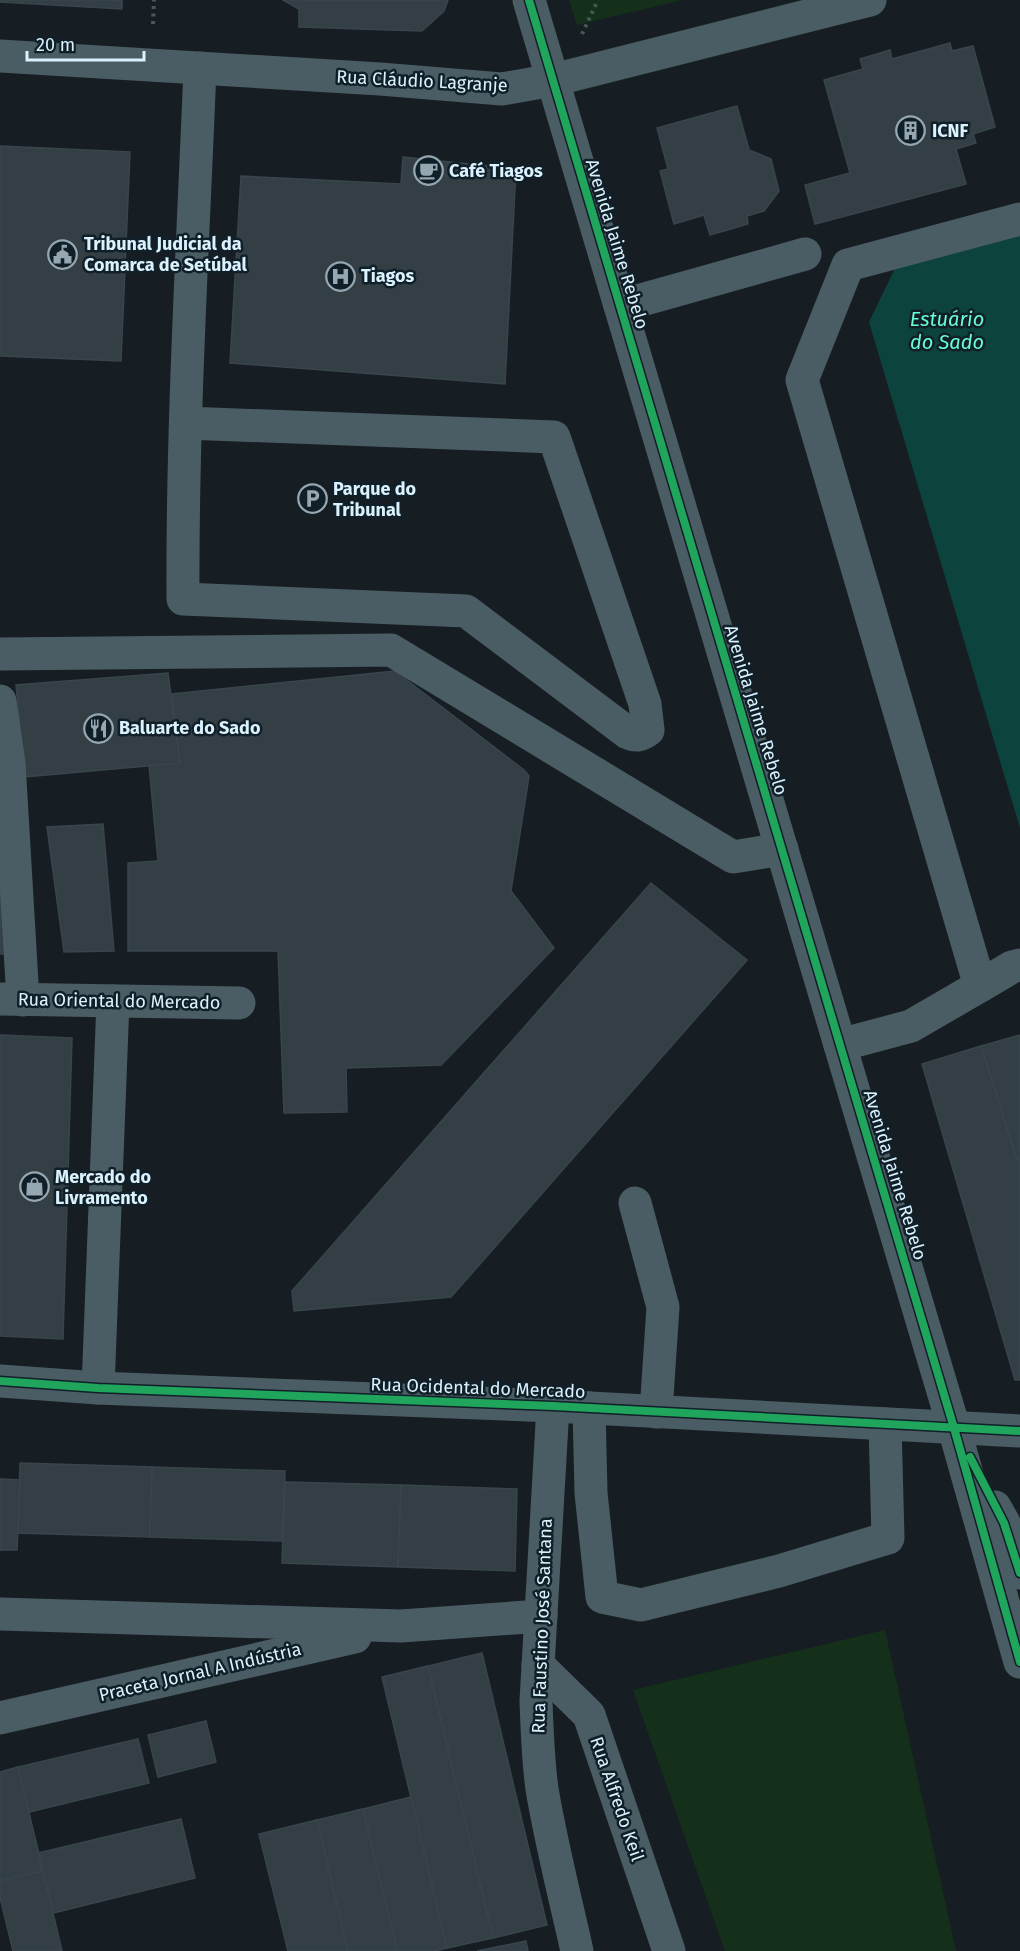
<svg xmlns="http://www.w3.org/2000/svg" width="1020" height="1951" font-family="'Fira Sans',sans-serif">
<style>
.green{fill:#14301a}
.water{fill:#0c433c}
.building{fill:#343e45;stroke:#39454c;stroke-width:1.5}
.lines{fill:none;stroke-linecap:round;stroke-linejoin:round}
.path{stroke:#445b54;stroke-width:4;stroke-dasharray:3 4.5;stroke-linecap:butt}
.minor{stroke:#4b5d64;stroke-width:33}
.cycleway-casing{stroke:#111f29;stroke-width:11}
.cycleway{stroke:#20a55d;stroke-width:8}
.labels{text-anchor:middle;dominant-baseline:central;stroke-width:5;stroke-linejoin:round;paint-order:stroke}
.street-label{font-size:18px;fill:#d9f2fe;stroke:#111f29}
.poi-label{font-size:18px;font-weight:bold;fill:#d9f2fe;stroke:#111f29;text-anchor:start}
.water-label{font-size:20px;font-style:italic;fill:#68fdce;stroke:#111f29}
</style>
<rect width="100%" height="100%" fill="#171e23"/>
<g class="green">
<path d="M 569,0 L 682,0 L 577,25 Z"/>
<path d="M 885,1630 L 956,1951 L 725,1951 L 633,1690 Z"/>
</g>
<path class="water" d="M 1020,230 L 1020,828 L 869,322 L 896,266 Z"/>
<g class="building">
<path d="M 0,0 L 122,0 L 122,9 L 0,2 Z"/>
<path d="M 283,0 L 448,0 L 444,11 L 422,31 L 299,27 L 299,9 Z"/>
<path d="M 950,43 L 952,51 L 973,46 L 995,127 L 973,134 L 976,143 L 956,149 L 966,184 L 815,224 L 805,185 L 850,173 L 824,80 L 863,69 L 860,59 L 890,50 L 892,59 Z"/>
<path d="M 737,106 L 749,150 L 771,159 L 779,191 L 764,211 L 747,216 L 748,224 L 710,235 L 704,215 L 674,224 L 660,171 L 668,169 L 657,128 Z"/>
<path d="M 0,146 L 130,152 L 121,361 L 0,356 Z"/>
<path d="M 403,157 L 516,169 L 505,384 L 230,363 L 241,176 L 401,184 Z"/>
<path d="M 395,671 L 524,770 L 529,776 L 511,891 L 554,948 L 441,1065 L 346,1068 L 347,1112 L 284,1113 L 278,951 L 128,951 L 128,863 L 158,861 L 149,765 L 180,763 L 172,694 Z"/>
<path d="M 168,673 L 180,763 L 25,777 L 16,685 Z"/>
<path d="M 103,824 L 114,951 L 64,952 L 47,827 Z"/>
<path d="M 0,870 L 11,954 L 0,954 Z"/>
<path d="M 651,883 L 747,960 L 451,1297 L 294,1311 L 292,1291 Z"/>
<path d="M 0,1035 L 72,1038 L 63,1339 L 0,1336 Z"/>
<path d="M 1020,1035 L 1020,1159 L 1017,1160 L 981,1046 Z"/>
<path d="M 981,1046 L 1017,1160 L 1020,1159 L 1020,1380 L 1015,1380 L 922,1064 Z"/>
<path d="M 20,1463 L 152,1467 L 150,1537 L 18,1533 Z"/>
<path d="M 152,1467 L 285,1471 L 282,1541 L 150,1537 Z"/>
<path d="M 0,1479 L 20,1480 L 17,1550 L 0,1550 Z"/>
<path d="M 285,1482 L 401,1485 L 398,1567 L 282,1563 Z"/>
<path d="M 401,1485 L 517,1489 L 515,1571 L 398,1567 Z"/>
<path d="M 482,1653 L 547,1925 L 493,1938 L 428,1666 Z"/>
<path d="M 428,1666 L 493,1938 L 447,1948 L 382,1677 Z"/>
<path d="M 206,1721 L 216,1762 L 158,1777 L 148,1735 Z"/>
<path d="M 138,1739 L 149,1783 L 29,1812 L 18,1767 Z"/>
<path d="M 18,1767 L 43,1871 L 0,1881 L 0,1772 Z"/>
<path d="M 411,1797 L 447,1948 L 435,1951 L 397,1951 L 363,1809 Z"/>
<path d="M 363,1809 L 397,1951 L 348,1951 L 317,1820 Z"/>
<path d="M 181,1819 L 195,1878 L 53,1913 L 38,1853 Z"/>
<path d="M 317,1820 L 348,1951 L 288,1951 L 259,1834 Z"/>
<path d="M 43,1871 L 62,1951 L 13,1951 L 0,1897 L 0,1881 Z"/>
<path d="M 526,1941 L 528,1951 L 477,1951 Z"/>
</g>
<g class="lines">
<g class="path">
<path d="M 153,24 L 154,0"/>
<path d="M 582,34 L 598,0"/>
</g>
<g class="minor">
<path d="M 529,0 L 954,1428 L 1020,1662"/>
<path d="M 0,56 L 380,79 L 502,89 L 553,80 L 870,0"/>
<path d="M 620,306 L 805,254"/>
<path d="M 186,423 L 554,437 L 645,704 L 648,730 C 641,735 637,737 628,733 L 466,611 L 183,599 C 182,422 193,245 200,68"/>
<path d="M 0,654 L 391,650 L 733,857 L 782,849"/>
<path d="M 0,701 L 9,763 L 23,1000"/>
<path d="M 980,986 L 1012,967 L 1020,965"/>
<path d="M 1,999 L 239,1003"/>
<path d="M 840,1045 L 911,1026 L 980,986 L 802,380 L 848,265 L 1020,219"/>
<path d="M 635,1203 L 663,1307 L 656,1412"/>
<path d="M 0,1381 L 98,1388 L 553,1406 L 1020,1431"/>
<path d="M 98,1388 L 113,1001"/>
<path d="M 553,1406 L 536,1701 C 537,1730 538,1760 542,1789 C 551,1843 565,1897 577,1951"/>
<path d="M 589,1408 L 591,1493 L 602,1597 L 641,1605 L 779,1571 L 888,1538 L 885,1424"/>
<path d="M 995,1507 L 1004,1523 L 1020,1573"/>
<path d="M 0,1614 L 401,1626 L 541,1616"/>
<path d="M 538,1665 L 589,1715 L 669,1951"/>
<path d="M 0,1718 L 355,1637"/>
</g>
<defs>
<g id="cycleway">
<path d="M 529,0 L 954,1428 L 1020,1662"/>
<path d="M 0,1381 L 98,1388 L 553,1406 L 1020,1431"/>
<path d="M 970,1457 L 1004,1523 L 1020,1573"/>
</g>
</defs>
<use href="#cycleway" class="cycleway-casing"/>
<use href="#cycleway" class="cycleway"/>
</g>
<defs>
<symbol id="building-ring" viewBox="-11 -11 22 22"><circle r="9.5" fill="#111f29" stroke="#95a8b1" stroke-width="1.5"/><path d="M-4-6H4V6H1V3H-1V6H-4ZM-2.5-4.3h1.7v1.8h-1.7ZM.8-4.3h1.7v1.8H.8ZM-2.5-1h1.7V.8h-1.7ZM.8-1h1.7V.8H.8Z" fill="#95a8b1"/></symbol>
<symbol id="cafe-ring" viewBox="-11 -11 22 22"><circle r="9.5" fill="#111f29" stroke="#95a8b1" stroke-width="1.5"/><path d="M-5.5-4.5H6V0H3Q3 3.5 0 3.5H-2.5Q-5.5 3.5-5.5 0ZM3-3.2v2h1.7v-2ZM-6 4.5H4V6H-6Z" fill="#95a8b1"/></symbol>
<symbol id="civic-ring" viewBox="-11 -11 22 22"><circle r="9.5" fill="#111f29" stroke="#95a8b1" stroke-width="1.5"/><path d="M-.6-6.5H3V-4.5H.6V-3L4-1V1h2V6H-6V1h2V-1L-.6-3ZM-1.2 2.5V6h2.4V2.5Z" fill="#95a8b1"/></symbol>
<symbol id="hospital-ring" viewBox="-11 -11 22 22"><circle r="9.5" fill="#111f29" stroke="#95a8b1" stroke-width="1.5"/><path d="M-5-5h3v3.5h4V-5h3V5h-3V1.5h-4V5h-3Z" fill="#95a8b1"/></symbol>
<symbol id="parking-ring" viewBox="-11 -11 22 22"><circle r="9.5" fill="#111f29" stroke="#95a8b1" stroke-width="1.5"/><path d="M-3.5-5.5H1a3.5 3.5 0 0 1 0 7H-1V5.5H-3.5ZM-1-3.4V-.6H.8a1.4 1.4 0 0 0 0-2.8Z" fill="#95a8b1"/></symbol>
<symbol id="restaurant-ring" viewBox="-11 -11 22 22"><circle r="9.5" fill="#111f29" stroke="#95a8b1" stroke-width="1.5"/><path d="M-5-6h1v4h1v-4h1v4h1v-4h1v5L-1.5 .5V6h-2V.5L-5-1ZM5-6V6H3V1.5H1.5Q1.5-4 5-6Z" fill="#95a8b1"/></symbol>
<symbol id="shop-ring" viewBox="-11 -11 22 22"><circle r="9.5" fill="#111f29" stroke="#95a8b1" stroke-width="1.5"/><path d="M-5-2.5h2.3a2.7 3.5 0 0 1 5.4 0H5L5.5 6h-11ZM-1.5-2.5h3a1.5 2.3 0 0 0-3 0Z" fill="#95a8b1"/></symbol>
</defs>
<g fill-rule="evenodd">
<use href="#building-ring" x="894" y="114" width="33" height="33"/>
<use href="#cafe-ring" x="412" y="154" width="33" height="33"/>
<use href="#civic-ring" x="46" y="238" width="33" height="33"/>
<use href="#hospital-ring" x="324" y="260" width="33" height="33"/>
<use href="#parking-ring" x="296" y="482" width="33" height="33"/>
<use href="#restaurant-ring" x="82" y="712" width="33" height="33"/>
<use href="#shop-ring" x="18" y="1170" width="33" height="33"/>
</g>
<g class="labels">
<g class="street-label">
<text transform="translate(422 81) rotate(3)">Rua Cláudio Lagranje</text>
<text transform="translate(617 244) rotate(73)">Avenida Jaime Rebelo</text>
<text transform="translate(756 710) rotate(73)">Avenida Jaime Rebelo</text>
<text transform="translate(119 1001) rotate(1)">Rua Oriental do Mercado</text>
<text transform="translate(895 1175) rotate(73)">Avenida Jaime Rebelo</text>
<text transform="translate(478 1388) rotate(2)">Rua Ocidental do Mercado</text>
<text transform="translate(542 1626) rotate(-88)">Rua Faustino José Santana</text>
<text transform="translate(200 1672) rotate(-13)">Praceta Jornal A Indústria</text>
<text transform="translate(617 1799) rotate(71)">Rua Alfredo Keil</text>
</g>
<g class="poi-label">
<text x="932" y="131">ICNF</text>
<text x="449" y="171">Café Tiagos</text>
<text x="84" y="244">Tribunal Judicial da<tspan x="84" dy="21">Comarca de Setúbal</tspan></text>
<text x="361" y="276">Tiagos</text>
<text x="333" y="489">Parque do<tspan x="333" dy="21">Tribunal</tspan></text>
<text x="119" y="728">Baluarte do Sado</text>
<text x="55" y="1177">Mercado do<tspan x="55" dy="21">Livramento</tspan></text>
</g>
<g class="water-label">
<text x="947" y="319">Estuário<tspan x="947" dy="23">do Sado</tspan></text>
</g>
</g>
<path d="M27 51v9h117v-9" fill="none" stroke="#d9f2fe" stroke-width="3"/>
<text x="36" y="51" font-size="18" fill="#d9f2fe" stroke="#111f29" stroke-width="4.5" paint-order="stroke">20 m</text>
</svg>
